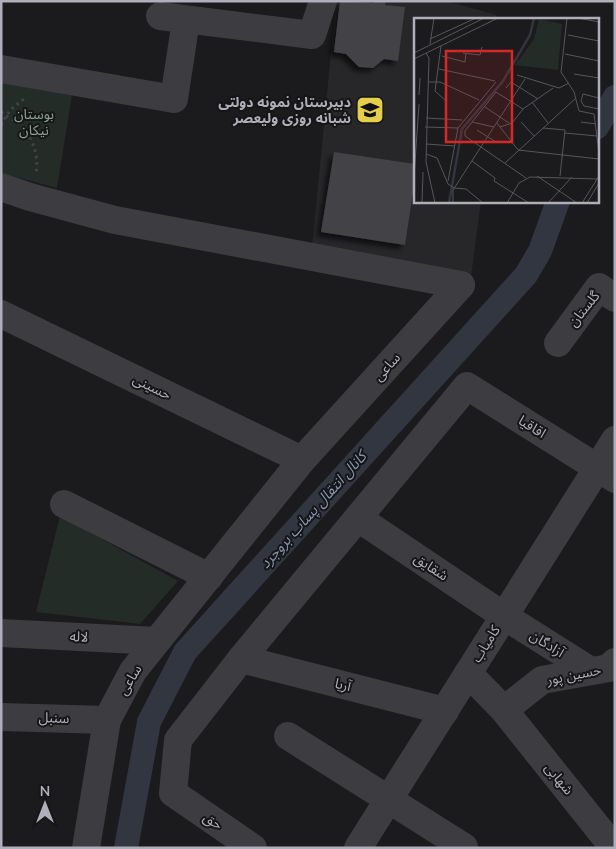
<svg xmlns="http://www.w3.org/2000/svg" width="616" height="849" font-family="'Nunito Sans','Noto Sans Arabic',sans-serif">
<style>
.built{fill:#272629}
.green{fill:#242c27}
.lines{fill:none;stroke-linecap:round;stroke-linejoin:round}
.canal{stroke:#313640;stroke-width:24}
.building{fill:#424246;filter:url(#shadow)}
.path{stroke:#424248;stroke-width:3;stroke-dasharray:2.5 4;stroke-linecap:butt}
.minor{stroke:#3c3c41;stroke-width:28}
.labels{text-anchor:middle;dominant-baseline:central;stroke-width:4;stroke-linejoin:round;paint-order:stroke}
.poi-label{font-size:14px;font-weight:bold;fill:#aeafbb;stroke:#161517;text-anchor:end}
.park-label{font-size:14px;fill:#87a48e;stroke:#161517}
.street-label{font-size:14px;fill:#aeafbb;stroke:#161517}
.water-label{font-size:15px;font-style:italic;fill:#8897b2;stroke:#161517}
.inset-river{fill:none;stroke:#313640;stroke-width:2.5}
.inset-road{fill:none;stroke:#56565c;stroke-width:1}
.view{fill:#d62828;fill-opacity:0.15;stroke:#d62828;stroke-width:2.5}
.inset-edge{fill:none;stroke:#aeafbb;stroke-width:2.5}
</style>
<defs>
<filter id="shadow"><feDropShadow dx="-4.5" dy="4.5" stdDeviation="2.5" flood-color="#0009"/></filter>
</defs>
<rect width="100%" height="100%" fill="#1b1a1c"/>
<path class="built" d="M 336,1 L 446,1 L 497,15 L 496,19 L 415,19 L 415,201 L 481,201 L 471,277 L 312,248 Z"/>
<g class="green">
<path d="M 1,82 L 72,95 L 57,188 L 1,173 Z"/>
<path d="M 60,516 L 178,581 L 140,624 L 36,612 Z"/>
</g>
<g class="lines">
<g class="canal">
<path d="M 597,127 L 615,97"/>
<path d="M 126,848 L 149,722 L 185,652 L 526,275 L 540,251 L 558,201"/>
</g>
</g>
<g class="building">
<path d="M 340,1 L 374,3 L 374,1 L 386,1 L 385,5 L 405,7 L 398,61 L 384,59 L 373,68 L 359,67 L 346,54 L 334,52 Z"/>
<path d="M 334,152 L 415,164 L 415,179 L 405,245 L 321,232 Z"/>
</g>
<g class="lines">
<g class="path">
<path d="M 1,112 C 6,116 12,119 18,123 C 33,136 39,155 36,174"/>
<path d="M 1,125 L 10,110 L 24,99"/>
</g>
<g class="minor">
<path d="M 160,16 L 312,35 L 323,1"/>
<path d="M 1,69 L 174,99 L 186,20"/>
<path d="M 1,187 L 30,197 L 115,220 L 461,285"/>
<path d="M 1,314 L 302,460"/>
<path d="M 558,343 L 599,287 L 615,298"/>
<path d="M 64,504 L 209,577"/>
<path d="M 358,518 L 504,616 L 591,671"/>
<path d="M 1,633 L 157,641"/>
<path d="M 241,659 L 445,711"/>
<path d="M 468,673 L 504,710 L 542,680 L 609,668 L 615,662"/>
<path d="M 504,710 L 614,848"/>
<path d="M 1,717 L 107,720"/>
<path d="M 288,736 L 464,847"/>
<path d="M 86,848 L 107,720 L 133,671 L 302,460 L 461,285"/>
<path d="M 253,848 L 173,793 L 178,740 L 241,659 L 467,386 L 615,479"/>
<path d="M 358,848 L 615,440"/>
</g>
</g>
<defs>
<symbol id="school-square" viewBox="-11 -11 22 22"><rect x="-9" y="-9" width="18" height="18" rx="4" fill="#e4ce4a" stroke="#161517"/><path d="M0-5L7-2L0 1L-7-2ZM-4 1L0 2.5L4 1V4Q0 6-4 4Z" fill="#111"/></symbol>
</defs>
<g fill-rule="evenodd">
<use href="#school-square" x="354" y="94" width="32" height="32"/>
</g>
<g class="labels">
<g class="poi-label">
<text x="351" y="102">دبیرستان نمونه دولتی<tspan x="351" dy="16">شبانه روزی ولیعصر</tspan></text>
</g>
<g class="park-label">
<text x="34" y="114">بوستان<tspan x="34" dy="16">نیکان</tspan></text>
</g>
<g class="street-label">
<text transform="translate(584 309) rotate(-51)">گلستان</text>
<text transform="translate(387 367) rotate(-48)">ساعی</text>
<text transform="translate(152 387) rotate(26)">حسینی</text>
<text transform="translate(532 427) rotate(32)">اقاقیا</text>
<text transform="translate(431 567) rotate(34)">شقایق</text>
<text transform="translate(79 637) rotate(3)">لاله</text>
<text transform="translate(486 644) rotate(-58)">کامیاب</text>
<text transform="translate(547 644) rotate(32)">آزادگان</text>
<text transform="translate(574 675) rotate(-11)">حسین پور</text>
<text transform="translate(130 680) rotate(-59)">ساعی</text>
<text transform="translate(343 685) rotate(14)">آریا</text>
<text transform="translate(54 718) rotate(2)">سنبل</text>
<text transform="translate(559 779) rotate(51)">شهابی</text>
<text transform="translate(213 821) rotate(34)">حق</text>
</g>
<g class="water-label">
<text transform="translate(313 510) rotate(-48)">کانال انتقال پساب بروجرد</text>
</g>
</g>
<g transform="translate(414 18)">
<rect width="185" height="185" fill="#1b1a1c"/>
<path d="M 125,1 L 148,6 L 144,52 L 101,47 L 120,21 Z" fill="#242c27"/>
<path class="inset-river" d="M 35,185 L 48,111 L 89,63 L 116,17 L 120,0"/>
<path class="inset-road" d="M 153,0 L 147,54 L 160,74 L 165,93 L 180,96 L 185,135M 164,0 L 185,4M 154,17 L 185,23M 16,21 L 62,0M 16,26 L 20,0M 27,28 L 21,73 L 32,83M 0,35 L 70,0M 12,35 L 15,40 L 12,144 L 21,185M 49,35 L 66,37 L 68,29M 151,36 L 185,43M 28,38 L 51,44 L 52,35M 0,41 L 84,0M 25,51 L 81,63M 160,56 L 185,60M 103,57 L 145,70 L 155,65M 14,64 L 26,64 L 65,82M 92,70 L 97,64 L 124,81M 5,77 L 6,60M 185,80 L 169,76 L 167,83 L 170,88 L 185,91M 118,84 L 134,105M 71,89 L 95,105M 109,91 L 82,74 L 51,113 L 51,118 L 112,160M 12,100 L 48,102M 58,104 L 80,109M 107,104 L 120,118M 167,104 L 182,106M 83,105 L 86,109 L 98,105 L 109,91 L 139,70M 11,109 L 44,110M 86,109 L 104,132 L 185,141M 129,110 L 151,112 L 146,158M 63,112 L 82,124M 151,115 L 183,118M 12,126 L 41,128M 12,136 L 23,140 L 34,166 L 40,170 L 52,171 L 69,185M 58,143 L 81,160 L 80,163 L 115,185M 91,145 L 162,80M 123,158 L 163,185M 0,159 L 5,86M 34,163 L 44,110 L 82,64M 8,185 L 9,154M 39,185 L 39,172 L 111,61M 93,185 L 105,165 L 116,159 L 183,161M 134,185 L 158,159M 168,185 L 185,158M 173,185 L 185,165"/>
<path class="view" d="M 32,33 L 98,33 L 98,124 L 32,124 Z"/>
<rect width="185" height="185" class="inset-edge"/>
</g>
<rect width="616" height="849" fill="none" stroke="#aeafbb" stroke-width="5"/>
<g transform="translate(45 804)" stroke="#161517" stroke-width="4" paint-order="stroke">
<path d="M0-4L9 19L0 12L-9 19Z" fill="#aeafbb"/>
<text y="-8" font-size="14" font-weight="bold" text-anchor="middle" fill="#aeafbb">N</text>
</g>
</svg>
